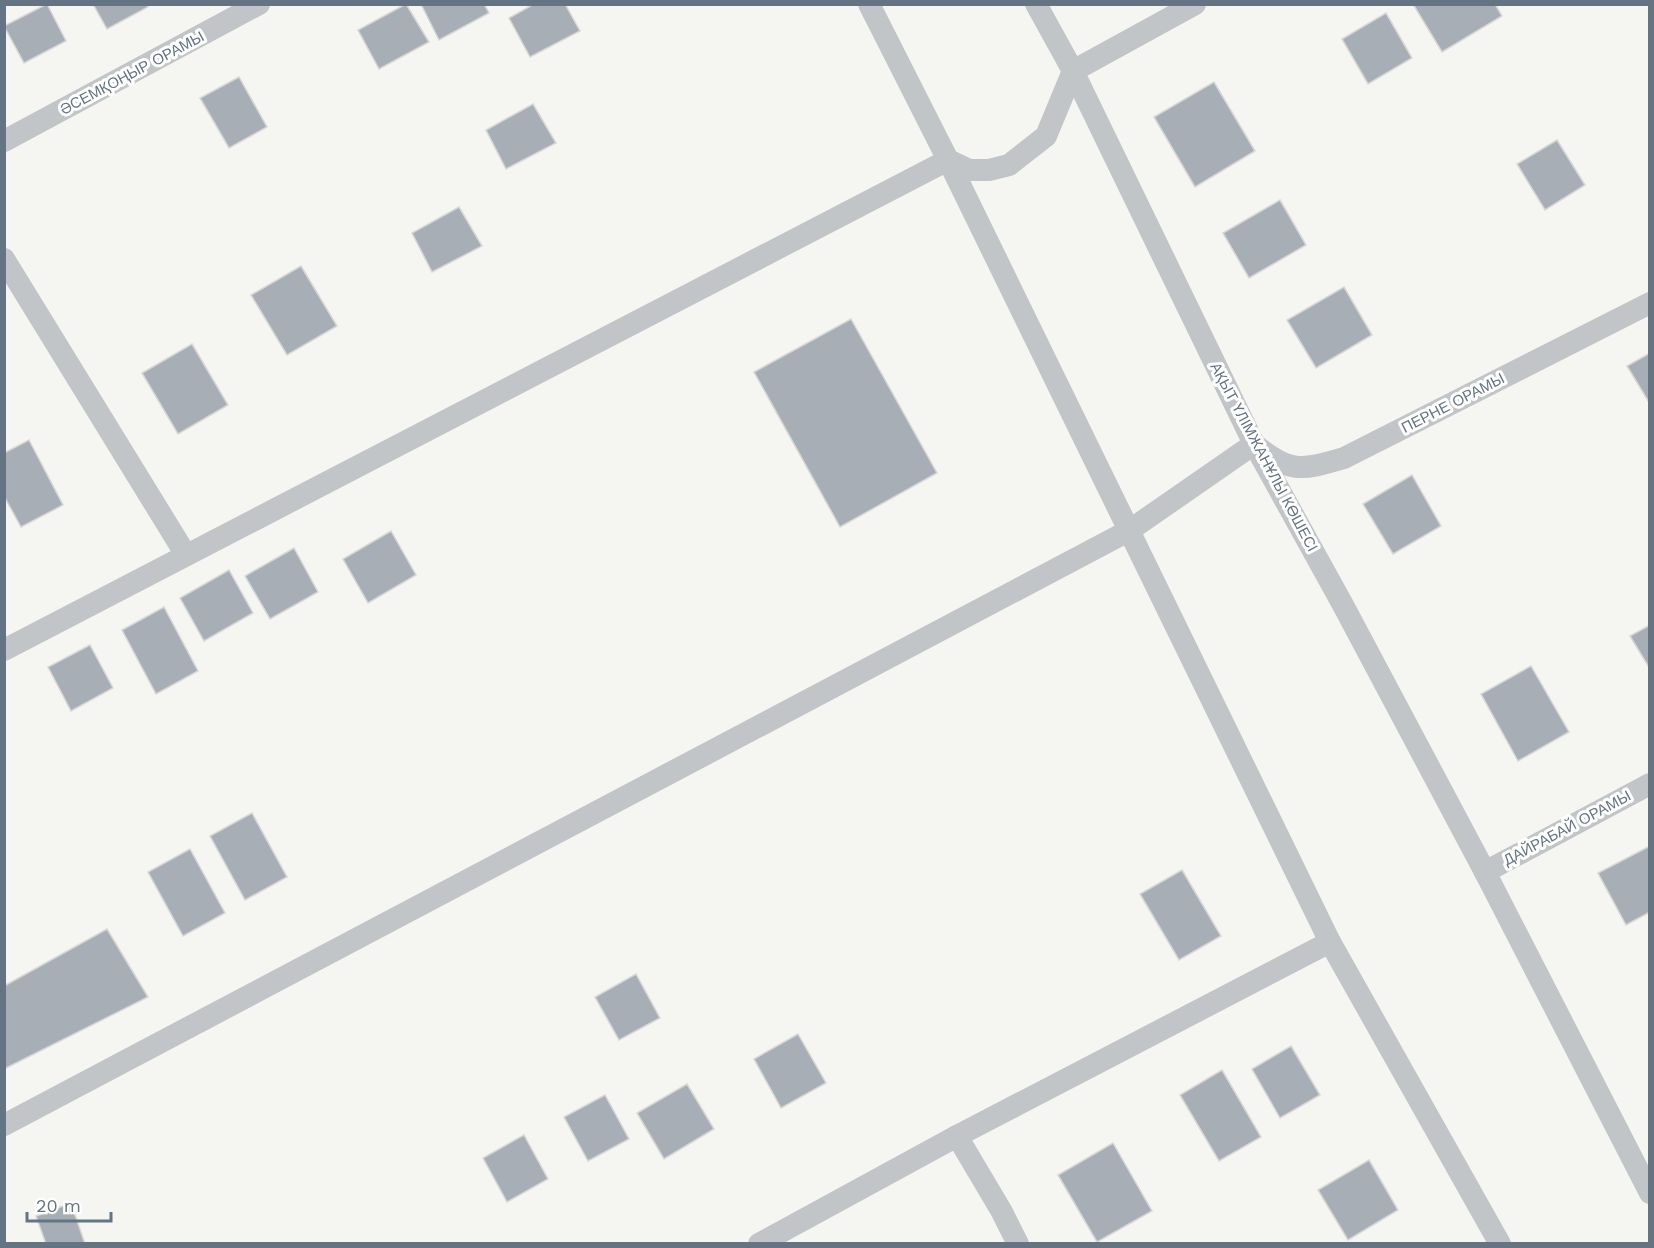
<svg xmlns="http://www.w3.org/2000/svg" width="1654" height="1248" font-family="'Work Sans',sans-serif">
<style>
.building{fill:#a7aeb5;stroke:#d7d7d5;stroke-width:1.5}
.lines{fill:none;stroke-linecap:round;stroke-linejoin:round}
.street{stroke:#c1c5c8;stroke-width:22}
.labels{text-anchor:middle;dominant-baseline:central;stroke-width:6;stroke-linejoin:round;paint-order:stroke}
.street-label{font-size:15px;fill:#657483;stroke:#fff}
</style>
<rect width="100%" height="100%" fill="#f5f6f2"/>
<g class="building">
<path d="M 47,4 L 66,41 L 24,63 L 4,26 Z"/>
<path d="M 93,4 L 147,4 L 148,7 L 107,29 Z"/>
<path d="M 406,4 L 429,42 L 379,69 L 358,30 Z"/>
<path d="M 421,4 L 484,4 L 489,13 L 439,40 Z"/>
<path d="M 534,4 L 565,4 L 580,31 L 530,57 L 509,18 Z"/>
<path d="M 1413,4 L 1495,4 L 1502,16 L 1442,52 Z"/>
<path d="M 1386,13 L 1412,58 L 1368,84 L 1342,39 Z"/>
<path d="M 239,77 L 267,127 L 229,148 L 200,98 Z"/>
<path d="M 1214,82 L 1255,151 L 1195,187 L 1154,117 Z"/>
<path d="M 533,104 L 556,143 L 506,169 L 486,130 Z"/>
<path d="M 1557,140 L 1585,185 L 1545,210 L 1517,164 Z"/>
<path d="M 1280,200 L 1306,245 L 1249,278 L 1223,233 Z"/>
<path d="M 459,207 L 482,246 L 432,272 L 412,233 Z"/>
<path d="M 301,266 L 337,326 L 287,355 L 251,295 Z"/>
<path d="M 1344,287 L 1372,335 L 1316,368 L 1287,320 Z"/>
<path d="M 851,319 L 937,473 L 840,527 L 754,372 Z"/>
<path d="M 192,344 L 228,405 L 178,434 L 142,373 Z"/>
<path d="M 1650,353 L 1650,404 L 1627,366 Z"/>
<path d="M 29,440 L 63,505 L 21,527 L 4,496 L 4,453 Z"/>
<path d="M 1412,475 L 1441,526 L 1393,554 L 1363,504 Z"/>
<path d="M 391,531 L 416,575 L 368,603 L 343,559 Z"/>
<path d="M 294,548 L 318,592 L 270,619 L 245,576 Z"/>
<path d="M 229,570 L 253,613 L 204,641 L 180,598 Z"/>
<path d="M 164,607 L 198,671 L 156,694 L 122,630 Z"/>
<path d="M 1650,625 L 1650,669 L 1630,636 Z"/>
<path d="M 90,645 L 113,688 L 71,711 L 48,667 Z"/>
<path d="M 1531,666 L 1569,732 L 1518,761 L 1481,694 Z"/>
<path d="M 252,813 L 287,877 L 245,900 L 210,836 Z"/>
<path d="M 1650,846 L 1650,912 L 1626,925 L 1598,873 Z"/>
<path d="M 190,849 L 225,913 L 183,936 L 148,872 Z"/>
<path d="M 1182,870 L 1221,936 L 1179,960 L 1140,894 Z"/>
<path d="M 107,929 L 148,997 L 4,1069 L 4,986 Z"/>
<path d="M 636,974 L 660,1018 L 619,1040 L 595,997 Z"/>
<path d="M 798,1034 L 826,1083 L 781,1108 L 754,1059 Z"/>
<path d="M 1291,1046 L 1320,1095 L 1280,1118 L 1252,1069 Z"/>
<path d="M 1222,1070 L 1261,1137 L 1219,1161 L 1180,1095 Z"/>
<path d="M 687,1084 L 714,1129 L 664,1159 L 637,1113 Z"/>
<path d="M 605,1095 L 629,1139 L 588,1161 L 564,1117 Z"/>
<path d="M 524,1135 L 548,1179 L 507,1202 L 483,1158 Z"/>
<path d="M 1113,1143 L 1152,1211 L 1097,1242 L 1058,1175 Z"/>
<path d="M 1369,1160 L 1398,1210 L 1348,1240 L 1318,1190 Z"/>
<path d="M 71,1203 L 85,1244 L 46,1244 L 36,1216 Z"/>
</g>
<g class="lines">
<g class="street">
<path d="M 869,4 L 948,160 L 1330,942"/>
<path d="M 1036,4 L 1073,71 L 1254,444 L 1343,605 L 1485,872 L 1650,1193"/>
<path d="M 4,141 L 259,4"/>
<path d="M 4,259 L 186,555"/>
<path d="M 4,650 L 948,160 L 969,170 L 989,170 L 1009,165 L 1046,136 L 1073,71 L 1195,4"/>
<path d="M 1485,872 L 1650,784"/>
<path d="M 4,1125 L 1130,530 L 1254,444 C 1290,473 1300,471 1344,458 L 1650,303"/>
<path d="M 759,1244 L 957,1136"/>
<path d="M 1018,1244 L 1002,1212 L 957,1136 L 1330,942 L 1500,1244"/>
</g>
</g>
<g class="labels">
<g class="street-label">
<text transform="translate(132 73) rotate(-28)">ӘСЕМҚОҢЫР ОРАМЫ</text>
<text transform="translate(1453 403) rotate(-27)">ПЕРНЕ ОРАМЫ</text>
<text transform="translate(1264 457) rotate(62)">АҚЫТ ҮЛІМЖАНҰЛЫ КӨШЕСІ</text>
<text transform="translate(1567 828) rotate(-28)">ДАЙРАБАЙ ОРАМЫ</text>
</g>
</g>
<rect width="1654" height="1248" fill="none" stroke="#657483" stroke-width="12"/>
<path d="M27 1212v9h84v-9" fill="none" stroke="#657483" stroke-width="3"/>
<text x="36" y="1212" font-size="18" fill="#657483" stroke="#ffffff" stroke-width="4.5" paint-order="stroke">20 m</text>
</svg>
